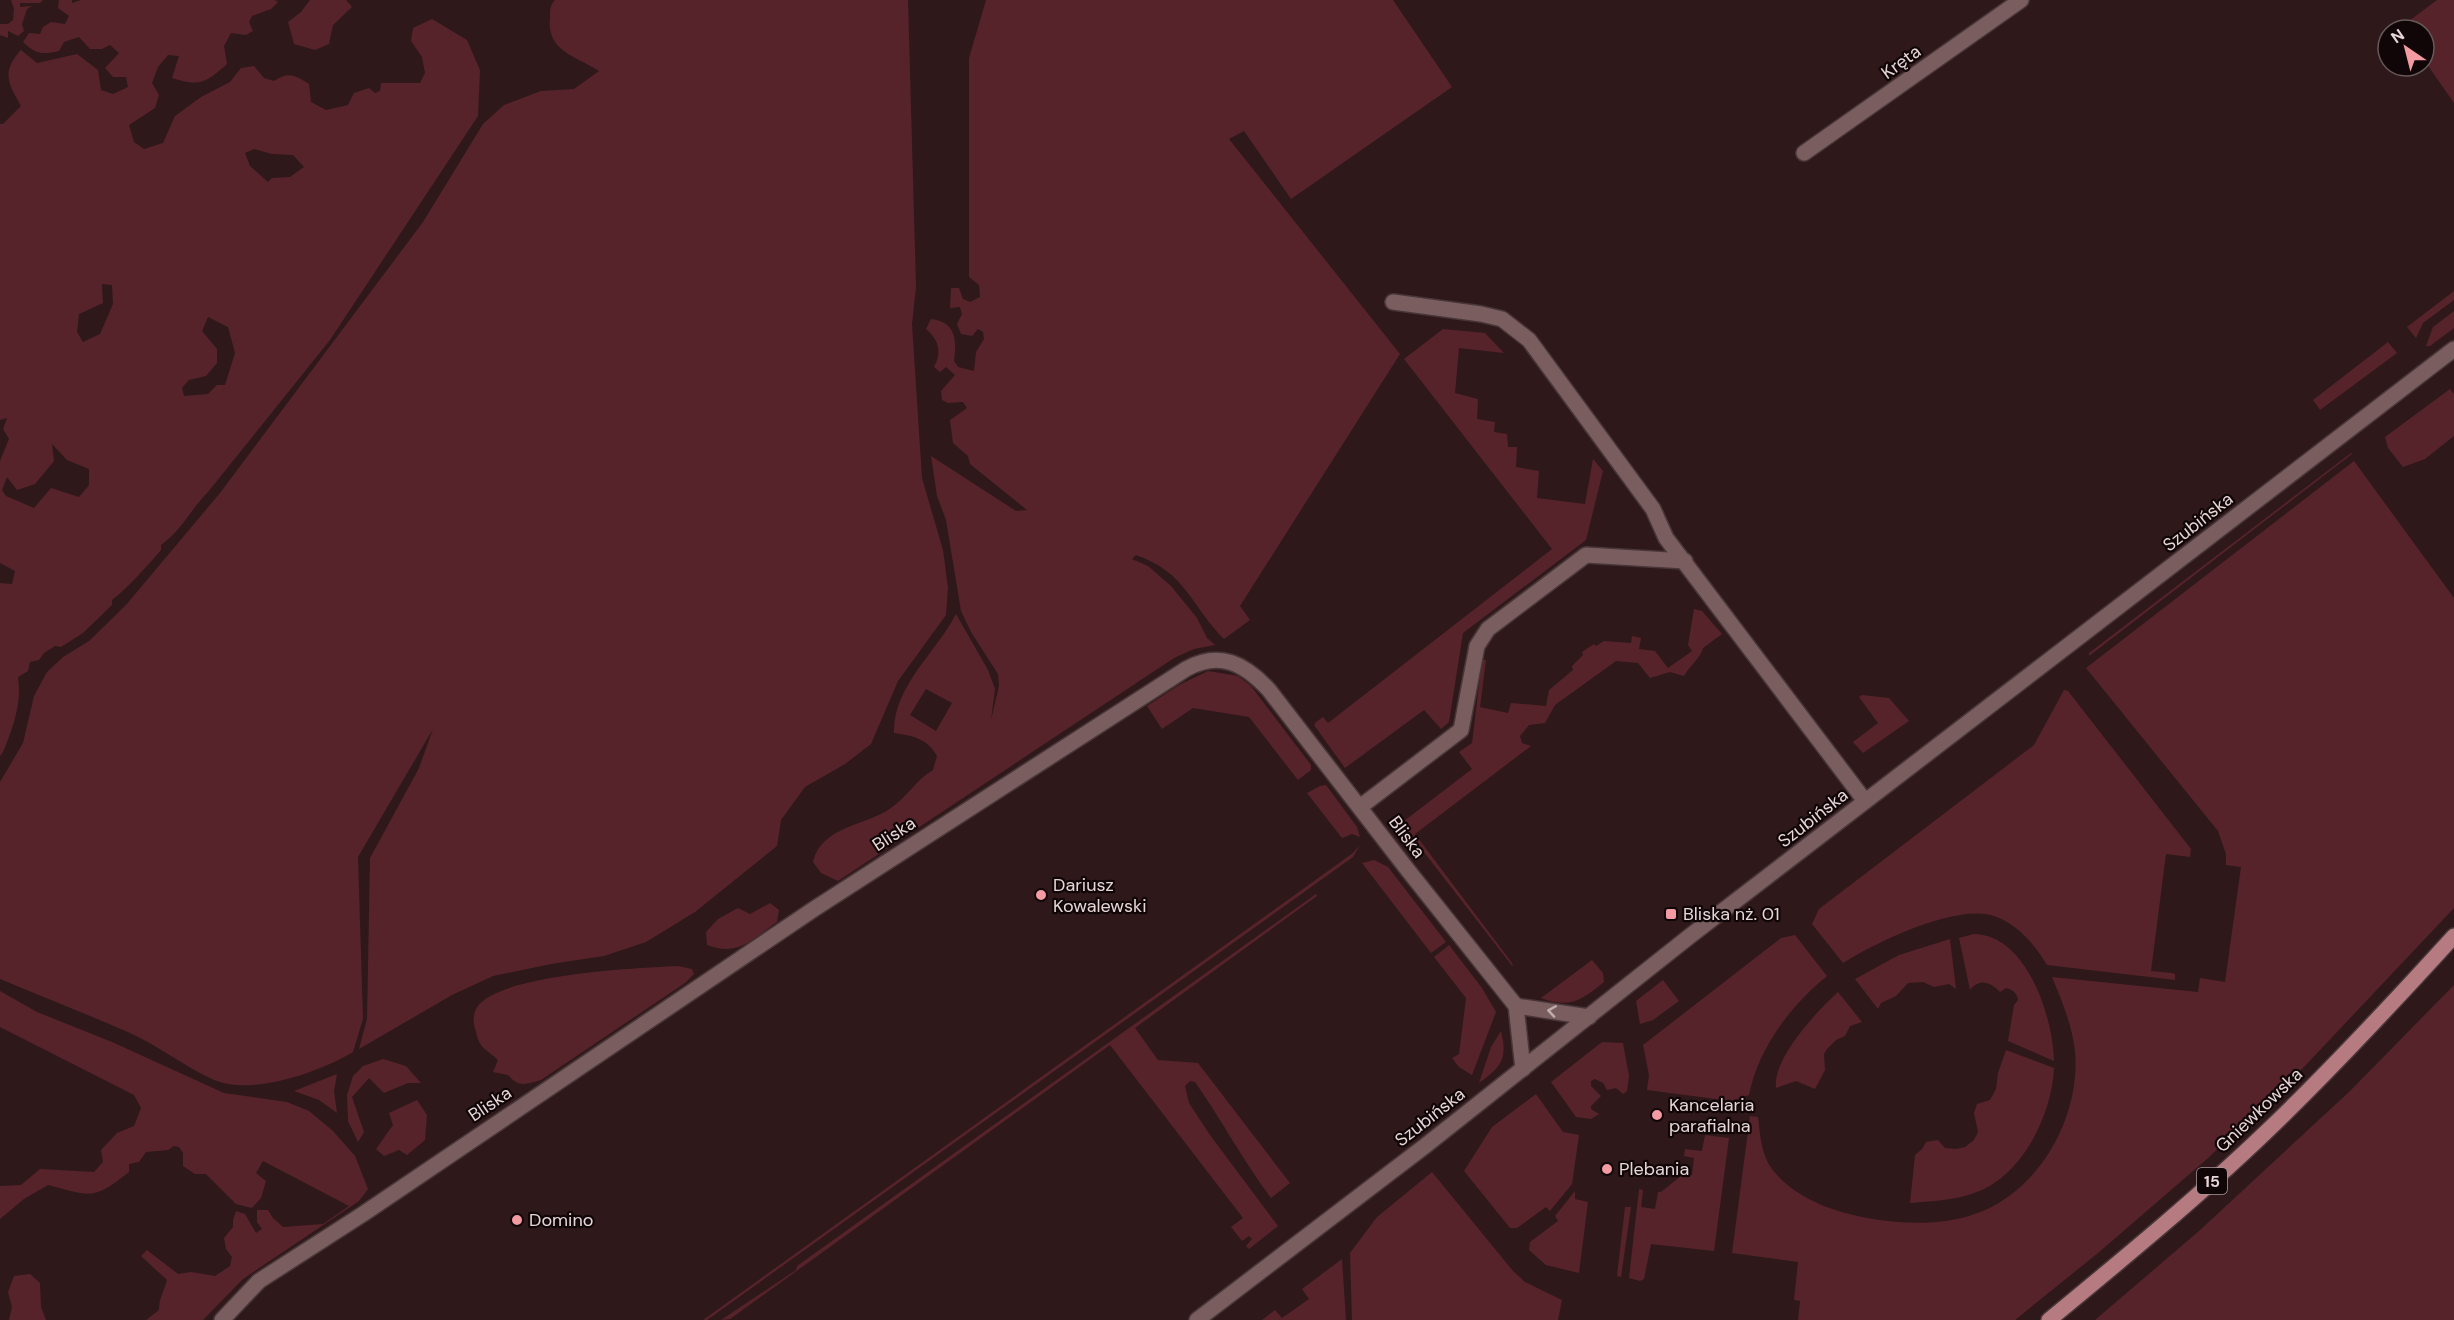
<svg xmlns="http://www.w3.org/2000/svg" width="2454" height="1320" font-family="'DM Sans',sans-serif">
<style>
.green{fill:#56232a;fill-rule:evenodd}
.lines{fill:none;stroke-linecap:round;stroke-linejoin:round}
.minor-casing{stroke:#483638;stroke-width:18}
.major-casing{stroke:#483638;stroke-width:18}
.minor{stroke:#795d5f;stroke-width:15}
.major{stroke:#b57b81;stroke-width:15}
.oneway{stroke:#c0acad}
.poi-dot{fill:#f49aa3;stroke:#100607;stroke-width:2}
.labels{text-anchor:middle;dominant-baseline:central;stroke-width:4.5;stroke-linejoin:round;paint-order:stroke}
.shield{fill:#100607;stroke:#a69899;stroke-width:1.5}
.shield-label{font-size:16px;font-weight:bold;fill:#e7d6d7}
.street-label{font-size:18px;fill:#e7d6d7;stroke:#100607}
.poi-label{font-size:18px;fill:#e7d6d7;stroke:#100607;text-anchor:start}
</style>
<rect width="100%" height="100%" fill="#2f181a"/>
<g class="green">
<path d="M 11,0 L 43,0 L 40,3 L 20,3 L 20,7 L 32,6 L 27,9 L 22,24 L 24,31 L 18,36 L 8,31 L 8,38 L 0,35 L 0,24 L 8,24 L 13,20 L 14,9 Z"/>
<path d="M 59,0 L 72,0 L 72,3 L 81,0 L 275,0 L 278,2 L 271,9 L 252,16 L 249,22 L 253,31 L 246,35 L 231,33 L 224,46 L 227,64 C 205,83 201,87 172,78 L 179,56 L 168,55 L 158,67 L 152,83 L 159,95 L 155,108 L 129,125 L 134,142 L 144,149 L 163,143 L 175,116 L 201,97 L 230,82 L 241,68 L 254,66 L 264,78 L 274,81 C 288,71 296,75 309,84 L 311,102 L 326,110 L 348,105 L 354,93 L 369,88 L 375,93 L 380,91 L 381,83 L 420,83 L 425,73 L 422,57 L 411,41 L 413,28 L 432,19 L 467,40 L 480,70 L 478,116 L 330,340 L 208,492 C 191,509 181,531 161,545 L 161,550 C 146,567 129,587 112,600 L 112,605 L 83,633 L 61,647 L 55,646 L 44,653 L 39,660 L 30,662 L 28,671 L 18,677 C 22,703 13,728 3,752 L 0,756 L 0,583 L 12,584 L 15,571 L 0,563 L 0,461 L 9,439 L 3,429 L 7,418 L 0,420 L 0,124 L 3,124 L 21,106 C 8,83 1,72 21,50 L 37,63 L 77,54 L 98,70 L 101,90 L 113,94 L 128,87 L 126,77 L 113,77 L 105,68 L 119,53 L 110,45 L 102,49 L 90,49 L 79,37 L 64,42 L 59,51 C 43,55 35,54 23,42 L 29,33 L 40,34 L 43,27 L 51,22 L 65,24 L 69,16 L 58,8 ZM 254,149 L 272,154 L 293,155 L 304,167 L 290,177 L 272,178 L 268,182 L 250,166 L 245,153 ZM 102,284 L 112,285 L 113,304 L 100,334 L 83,342 L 77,332 L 79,314 L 103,303 ZM 208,317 L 228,327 L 235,353 L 225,385 L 217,385 L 208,394 L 184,396 L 182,388 L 189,380 L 206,376 L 217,363 L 217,349 L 202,331 ZM 52,444 L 67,460 L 89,469 L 89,485 L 79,497 L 51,488 L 34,508 L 6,496 L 2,490 L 7,477 L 17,490 L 35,484 L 54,461 Z"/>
<path d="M 310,0 L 346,0 L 352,7 L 333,25 L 329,44 L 315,50 L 294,44 L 288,22 L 301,12 Z"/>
<path d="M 555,0 L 908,0 L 916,287 L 912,324 L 922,478 L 943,550 L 948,588 L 946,615 L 898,681 L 871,744 L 845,764 L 805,787 L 781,820 L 777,846 L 695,912 L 646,942 L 604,956 L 551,964 L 493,976 L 452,995 L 359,1049 L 367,1019 L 370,858 L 419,768 L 433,729 L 358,857 L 363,1019 L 353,1052 C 320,1072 252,1096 214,1080 C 185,1067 159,1046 130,1033 C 87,1014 43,997 0,979 L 0,782 L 23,743 L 34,696 L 47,672 L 63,657 L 89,641 L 126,605 L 220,493 L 423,222 L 483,124 L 504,105 L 541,91 L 574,89 L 599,71 C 577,56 546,52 550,17 C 550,10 550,5 555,0 Z"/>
<path d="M 986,0 L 1393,0 L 1452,87 L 1291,199 L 1244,131 L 1229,139 L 1400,354 L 1240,606 L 1250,620 L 1224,639 C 1190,605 1187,573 1136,555 L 1132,559 L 1148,566 L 1171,586 L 1197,618 L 1207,638 L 1215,645 L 1194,649 L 1174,658 L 838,881 L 821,873 L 813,862 C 821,826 866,826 891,808 C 907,797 916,780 933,770 L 937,756 C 927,738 913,736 894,733 C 893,686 936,653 956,614 L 988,670 L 995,689 L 991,720 L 999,686 L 998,674 L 971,632 L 961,611 L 946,520 L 937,496 L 931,456 L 1016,511 L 1027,510 L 970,464 L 968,456 L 953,443 L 950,420 L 967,408 L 963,402 L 948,403 L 942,400 L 941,391 L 955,375 L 946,367 L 940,372 L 934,367 C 942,352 939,340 926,329 L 931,319 C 956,322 957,340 954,361 L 958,367 L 974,371 L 976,352 L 984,339 L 983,332 L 978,329 L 972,336 L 961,334 L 957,324 L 962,314 L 960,307 L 950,308 L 951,288 L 959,288 L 963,299 L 970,302 L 980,297 L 979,285 L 969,277 L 969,58 ZM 926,689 L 952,703 L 936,731 L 910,715 Z"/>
<path d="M 2437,0 L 2454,0 L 2454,103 L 2424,60 L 2424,30 L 2403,30 L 2401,27 Z"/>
<path d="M 2454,291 L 2454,300 L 2423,323 L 2416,338 L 2407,327 Z"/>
<path d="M 2454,311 L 2454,328 L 2430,346 L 2426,346 L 2433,327 Z"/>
<path d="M 1443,329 L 1485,333 L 1504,353 L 1459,348 L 1455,393 L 1478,399 L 1477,419 L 1495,422 L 1494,432 L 1507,434 L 1508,447 L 1517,447 L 1516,467 L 1539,471 L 1537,498 L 1585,504 L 1593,459 L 1603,471 L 1586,540 L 1463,633 L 1449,722 L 1441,729 L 1424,710 L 1345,768 L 1314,725 L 1316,722 L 1323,717 L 1328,723 L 1552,549 L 1404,359 Z"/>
<path d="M 2388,342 L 2397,353 L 2320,410 L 2313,400 Z"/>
<path d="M 2450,389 L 2454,394 L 2454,436 L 2425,459 L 2403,467 L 2388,448 L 2385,437 Z"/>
<path d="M 2351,453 L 2352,454 L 2089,656 L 2089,653 Z"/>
<path d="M 2354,461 L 2454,598 L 2454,908 L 2304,1067 L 2207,1159 L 2098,1253 L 2015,1320 L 1798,1320 L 1800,1301 L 1794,1300 L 1798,1262 L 1732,1253 L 1750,1116 L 1758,1117 C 1760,1134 1761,1154 1772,1169 C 1794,1198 1833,1212 1867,1218 C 1902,1224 1941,1226 1975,1214 C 2039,1192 2081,1117 2075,1051 C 2072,1025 2062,1001 2052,977 L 2198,992 L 2200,978 L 2225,982 L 2241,867 L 2226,865 L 2226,854 L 2218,831 L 2086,668 Z"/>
<path d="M 1694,609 L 1702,611 L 1722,634 L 1703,648 C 1701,657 1689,667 1684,676 L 1670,672 L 1650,678 L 1638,663 L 1616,661 L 1555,705 L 1545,723 L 1529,725 L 1520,736 L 1522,743 L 1531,746 L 1415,834 L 1512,963 L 1513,967 L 1403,825 L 1404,821 L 1472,769 L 1459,752 L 1472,743 L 1482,660 L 1486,660 L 1480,707 L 1508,713 L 1511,703 L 1546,706 L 1549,690 L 1573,670 L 1572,666 L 1583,655 L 1582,652 L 1594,644 L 1596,646 L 1604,641 L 1631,643 L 1632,636 L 1641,638 L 1639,649 L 1655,651 L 1668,668 L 1692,651 L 1688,645 Z"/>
<path d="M 1208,671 L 1238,676 L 1251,686 L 1311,765 L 1311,770 L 1298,780 L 1249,717 L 1193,708 L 1162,729 L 1147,706 L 1179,685 Z"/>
<path d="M 2064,690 L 2068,691 L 2191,849 L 2190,857 L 2166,854 L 2151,971 L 2172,973 L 2175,974 L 2175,980 L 2047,965 C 2035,945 2018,924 1994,916 C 1957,903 1874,943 1843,963 L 1812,924 L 1819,909 L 2034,745 Z"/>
<path d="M 1862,695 L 1889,698 L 1909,721 L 1863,753 L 1853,742 L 1878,723 L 1859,697 Z"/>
<path d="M 1326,785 L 1357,827 L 1360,837 L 1352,834 L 1342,838 L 1307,793 L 1320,786 Z"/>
<path d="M 1360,845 L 1353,857 L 707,1320 L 703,1320 L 1353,853 Z"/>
<path d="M 1374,860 L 1388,867 L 1446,942 L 1431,953 L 1362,863 Z"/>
<path d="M 1316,894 L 1317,896 L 1135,1028 L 1158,1060 L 1198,1063 L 1290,1183 L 1271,1198 C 1243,1161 1222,1120 1195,1082 L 1190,1081 L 1185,1086 L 1189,1103 L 1210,1135 L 1278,1226 L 1249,1249 L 1246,1246 L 1252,1239 L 1249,1236 L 1242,1241 L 1231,1227 L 1243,1218 L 1110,1045 L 730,1319 L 721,1320 L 796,1270 L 797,1266 Z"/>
<path d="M 770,903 L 779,910 L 777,922 C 752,939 739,957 707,945 L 706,932 L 718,919 L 738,908 L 750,914 Z"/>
<path d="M 1974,934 C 2027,935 2053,1017 2054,1061 L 2008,1041 L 2014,1005 L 2018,1000 C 2017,993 2013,990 2006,988 L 2000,992 C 1990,982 1980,978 1970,990 L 1959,938 Z"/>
<path d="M 1795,935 L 1827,976 C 1790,1006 1758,1049 1749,1095 L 1731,1101 L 1647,1090 L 1649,1075 L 1643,1045 L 1781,938 Z"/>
<path d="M 1950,939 L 1956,989 L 1949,984 L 1934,987 L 1923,982 L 1908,983 L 1896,996 L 1881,1003 L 1878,1009 L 1855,979 L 1899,955 Z"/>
<path d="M 1449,945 L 1482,988 L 1496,1012 L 1472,1075 L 1459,1067 L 1452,1058 L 1459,1054 L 1466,998 L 1434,957 Z"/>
<path d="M 1592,960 L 1603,973 L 1604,982 C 1582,1000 1570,1009 1541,998 Z"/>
<path d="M 678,966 L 692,969 L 694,974 L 685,983 L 541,1080 C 526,1084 519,1088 508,1075 L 493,1072 L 498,1060 C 493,1055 485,1050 481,1045 C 478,1041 477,1036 476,1032 C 473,1023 472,1013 478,1006 C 502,974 638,968 678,966 Z"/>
<path d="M 1663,980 L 1679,1001 L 1653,1020 L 1640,1024 L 1636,1001 Z"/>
<path d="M 2454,985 L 2454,1320 L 2095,1320 L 2199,1231 L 2350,1091 Z"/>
<path d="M 0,991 L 37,1012 L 112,1042 L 224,1093 L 287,1102 L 309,1111 L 333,1131 L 355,1156 L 368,1189 L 359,1201 L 243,1279 L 203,1320 L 146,1320 L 159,1310 C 159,1298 164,1291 167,1280 L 141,1256 L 147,1250 L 178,1274 L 191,1272 L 215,1276 L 230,1266 L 232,1257 L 226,1249 L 224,1238 L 233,1227 L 233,1220 L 236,1211 L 245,1214 L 256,1233 L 262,1229 L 257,1222 L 257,1210 L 268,1210 L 273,1218 L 283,1227 L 323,1224 L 349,1206 L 263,1161 L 256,1173 L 266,1181 L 261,1198 L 252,1208 L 236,1204 L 206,1174 L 195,1174 L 183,1166 L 183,1153 L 179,1147 L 174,1146 L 168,1150 L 146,1152 L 139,1162 L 129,1164 L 129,1172 C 92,1201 92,1196 48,1185 L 24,1199 L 0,1219 L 0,1186 L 21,1185 L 40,1169 L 94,1172 L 103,1162 L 101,1150 L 117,1133 L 134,1126 L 141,1108 L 134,1095 L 0,1027 Z"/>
<path d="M 1838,992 L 1862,1022 L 1850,1026 L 1845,1036 L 1836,1040 L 1827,1049 L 1824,1054 L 1825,1070 L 1815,1089 L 1796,1081 L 1776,1088 C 1772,1059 1817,1011 1838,992 Z"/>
<path d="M 1501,1031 C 1508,1059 1501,1067 1479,1083 L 1491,1047 Z"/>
<path d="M 1602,1042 L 1623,1043 L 1629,1076 L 1627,1091 L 1623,1094 L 1616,1088 L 1607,1090 L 1603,1083 L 1595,1079 L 1591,1081 L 1591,1086 L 1601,1096 L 1591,1106 L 1591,1109 L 1599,1114 L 1591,1119 L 1576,1117 L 1551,1082 Z"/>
<path d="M 2006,1050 L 2054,1068 C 2052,1113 2025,1170 1982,1190 C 1960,1200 1934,1201 1910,1203 L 1915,1155 L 1922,1149 L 1926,1142 L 1938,1140 L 1945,1148 L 1956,1149 L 1965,1147 L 1974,1140 L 1978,1132 L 1974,1113 L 1977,1104 L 1990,1100 L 1996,1089 L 1998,1073 Z"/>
<path d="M 383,1059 L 406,1066 L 421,1083 L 408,1083 L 384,1093 L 369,1078 L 352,1097 L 364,1132 L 358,1142 L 348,1121 L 347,1095 L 353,1076 L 363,1066 Z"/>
<path d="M 337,1074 L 334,1091 L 337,1113 L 319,1100 L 294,1091 Z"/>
<path d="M 1536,1094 L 1563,1132 L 1579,1135 L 1572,1184 L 1550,1211 L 1546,1207 L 1517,1228 L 1510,1228 L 1464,1171 L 1492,1127 Z"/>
<path d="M 417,1100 L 427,1115 L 425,1140 L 407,1155 L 399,1150 L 384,1156 L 376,1149 L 393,1125 L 389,1113 Z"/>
<path d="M 1705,1135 L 1729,1138 L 1714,1251 L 1651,1244 L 1644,1279 L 1640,1281 L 1629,1278 L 1639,1189 L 1643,1190 L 1641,1207 L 1655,1209 L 1658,1192 L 1661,1192 L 1681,1176 L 1692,1175 L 1694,1158 L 1684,1156 L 1685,1149 L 1702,1151 Z"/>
<path d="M 1432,1172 L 1513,1271 L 1525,1282 L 1562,1300 L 1558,1320 L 1352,1320 L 1350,1253 L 1377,1217 Z"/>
<path d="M 1575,1191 L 1575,1199 L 1588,1202 L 1579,1273 L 1546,1265 L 1529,1250 L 1530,1242 L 1558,1221 L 1555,1216 Z"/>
<path d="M 1625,1207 L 1631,1207 L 1621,1277 L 1617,1276 Z"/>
<path d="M 1342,1259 L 1346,1320 L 1262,1320 L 1275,1310 L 1282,1318 L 1309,1299 L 1302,1289 Z"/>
<path d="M 30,1274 L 40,1283 L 41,1307 L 46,1320 L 9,1320 L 12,1307 L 8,1292 L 14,1276 Z"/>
</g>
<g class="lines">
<defs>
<g id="minor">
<path d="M 1804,153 L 2021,0"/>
<path d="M 1393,302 L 1481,314 L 1502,319 L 1529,340 L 1653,509 L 1666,538 L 1865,801"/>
<path d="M 1360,807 L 1461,730 L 1477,646 L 1488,629 L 1586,555 L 1685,561"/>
<path d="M 1516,1006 L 1589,1017"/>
<path d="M 222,1320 L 259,1281 L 363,1214 L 814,909 L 1186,669 C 1220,650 1245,664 1269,690 L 1407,869 L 1516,1006 L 1523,1069"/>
<path d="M 1197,1320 L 1425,1146 L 1690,936 L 2454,349"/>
</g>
<path id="major" d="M 2049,1320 C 2123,1259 2196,1199 2265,1133 C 2331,1070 2393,1003 2454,936"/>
</defs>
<use href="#minor" class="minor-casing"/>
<use href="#major" class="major-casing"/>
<use href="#minor" class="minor"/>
<use href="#major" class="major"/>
</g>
<defs><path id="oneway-chevron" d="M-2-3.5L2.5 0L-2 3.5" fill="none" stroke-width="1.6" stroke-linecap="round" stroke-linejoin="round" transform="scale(1.5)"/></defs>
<use class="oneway" href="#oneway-chevron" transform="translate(1552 1011) rotate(-171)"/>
<g class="poi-dot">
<circle cx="1041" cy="895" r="6"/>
<rect x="1665" y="908" width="12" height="12" rx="3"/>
<circle cx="1657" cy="1115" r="6"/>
<circle cx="1607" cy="1169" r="6"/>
<circle cx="517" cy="1220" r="6"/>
</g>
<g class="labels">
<rect class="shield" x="2197" y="1168" width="30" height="26" rx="4.5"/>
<g class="shield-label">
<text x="2212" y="1181">15</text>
</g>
<g class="street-label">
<text transform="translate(1901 62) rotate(-36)">Kręta</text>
<text transform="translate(2198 522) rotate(-38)">Szubińska</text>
<text transform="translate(1813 818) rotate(-38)">Szubińska</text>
<text transform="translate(894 834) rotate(-33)">Bliska</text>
<text transform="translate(1407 837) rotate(53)">Bliska</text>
<text transform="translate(490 1104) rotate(-34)">Bliska</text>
<text transform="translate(2259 1110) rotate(-44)">Gniewkowska</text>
<text transform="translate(1430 1117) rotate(-38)">Szubińska</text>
</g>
<g class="poi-label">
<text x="1053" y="885">Dariusz<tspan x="1053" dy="21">Kowalewski</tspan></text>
<text x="1683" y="914">Bliska nż. 01</text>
<text x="1669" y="1105">Kancelaria<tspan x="1669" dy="21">parafialna</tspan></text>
<text x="1619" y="1169">Plebania</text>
<text x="529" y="1220">Domino</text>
</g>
</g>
<g transform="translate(2406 48) rotate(325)"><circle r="28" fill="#100607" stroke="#66595a" stroke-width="1.5"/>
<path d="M0-4.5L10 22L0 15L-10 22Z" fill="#f49aa3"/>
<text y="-9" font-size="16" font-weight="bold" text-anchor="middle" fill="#e7d6d7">N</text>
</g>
</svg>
